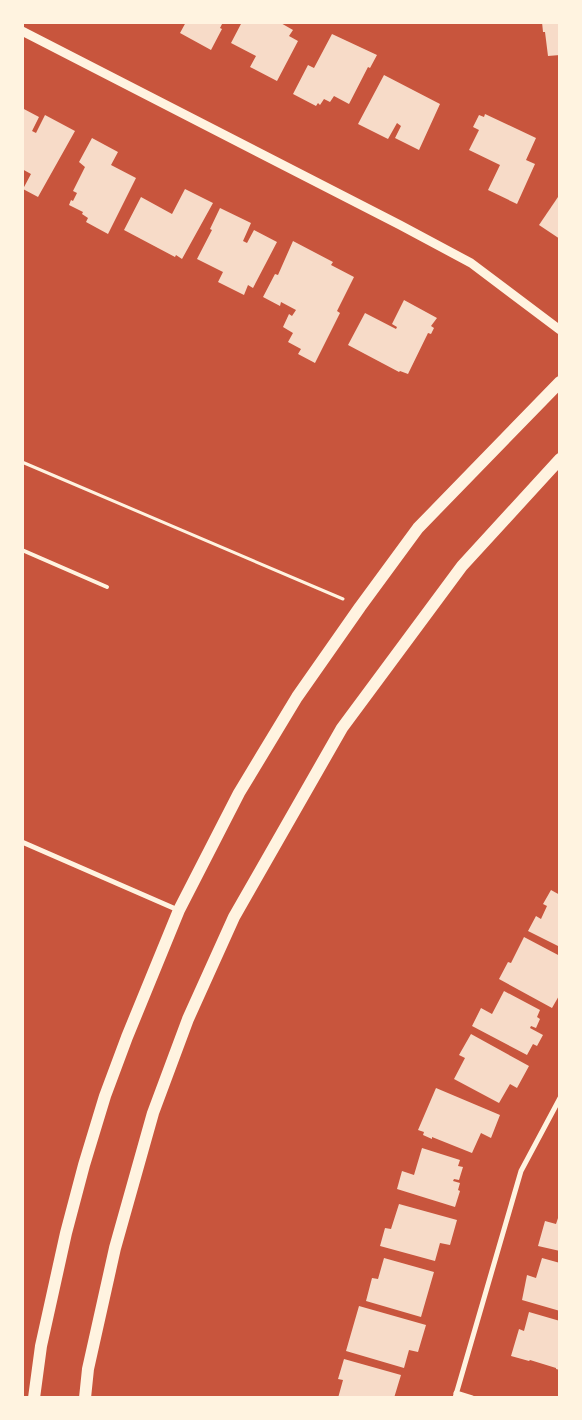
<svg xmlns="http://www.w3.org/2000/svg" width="582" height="1420" font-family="'DM Sans',sans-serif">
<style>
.building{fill:#f7dbc8}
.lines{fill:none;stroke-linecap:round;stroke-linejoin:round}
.path{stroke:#fff3e0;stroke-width:3}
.service{stroke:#fff3e0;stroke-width:4}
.minor{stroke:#fff3e0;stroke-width:5}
.tertiary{stroke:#fff3e0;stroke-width:9}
.primary{stroke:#fff3e0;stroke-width:12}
</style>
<rect width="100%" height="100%" fill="#c8553d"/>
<g class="building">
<path d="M 186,22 L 223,22 L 220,28 L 222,29 L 211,50 L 180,33 Z"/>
<path d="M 242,22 L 279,22 L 293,30 L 289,36 L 298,41 L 277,81 L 250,67 L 256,56 L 231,43 Z"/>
<path d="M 542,22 L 560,22 L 560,55 L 548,56 L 545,32 L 543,32 Z"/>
<path d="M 332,34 L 377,55 L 370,68 L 368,67 L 349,104 L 334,96 L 330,102 L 324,99 L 320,105 L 318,103 L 316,106 L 293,94 L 308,65 L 314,68 Z"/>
<path d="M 384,75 L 440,104 L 419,150 L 395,138 L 401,126 L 397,123 L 388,139 L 358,124 Z"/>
<path d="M 22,108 L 39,117 L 32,131 L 36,133 L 45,115 L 75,131 L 38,197 L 23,189 L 31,174 L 22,169 Z"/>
<path d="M 485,114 L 536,138 L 526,160 L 535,164 L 517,204 L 488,190 L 500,165 L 469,150 L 479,130 L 473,127 L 479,115 L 484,117 Z"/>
<path d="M 92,138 L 118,152 L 111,165 L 136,178 L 108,234 L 86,222 L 88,218 L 82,214 L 83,212 L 69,205 L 71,200 L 73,201 L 77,193 L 73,191 L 85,167 L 79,162 Z"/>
<path d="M 185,189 L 213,203 L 182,259 L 176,255 L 175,257 L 124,230 L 141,197 L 172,214 Z"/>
<path d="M 558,197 L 560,198 L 560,239 L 539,225 Z"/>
<path d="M 220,208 L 251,223 L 243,241 L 247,243 L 254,230 L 277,242 L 253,288 L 248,285 L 244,295 L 218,282 L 223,272 L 197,259 L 212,230 L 210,229 Z"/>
<path d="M 293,241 L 333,262 L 331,265 L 354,277 L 337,311 L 340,313 L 315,363 L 298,354 L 301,349 L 288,342 L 293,333 L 283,327 L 289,314 L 292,316 L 296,310 L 281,302 L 280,306 L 263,297 L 275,274 L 278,275 Z"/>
<path d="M 404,300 L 437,318 L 431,326 L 434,328 L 431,334 L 428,333 L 408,374 L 400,371 L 399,372 L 348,345 L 365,313 L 396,329 L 397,327 L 392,324 Z"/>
<path d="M 551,890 L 560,895 L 560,947 L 528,931 L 536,916 L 541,919 L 547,906 L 543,904 Z"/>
<path d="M 524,937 L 560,956 L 560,994 L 552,1008 L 499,979 L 508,962 L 511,963 Z"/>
<path d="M 504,991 L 540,1010 L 537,1017 L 540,1019 L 536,1028 L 531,1026 L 530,1028 L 543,1035 L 537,1046 L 533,1044 L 527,1055 L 472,1026 L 481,1008 L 492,1014 Z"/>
<path d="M 471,1034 L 529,1066 L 517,1088 L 510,1084 L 499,1103 L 454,1079 L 465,1058 L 459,1055 Z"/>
<path d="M 436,1088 L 500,1115 L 491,1138 L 481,1133 L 472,1153 L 432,1137 L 432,1139 L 423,1135 L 424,1132 L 418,1130 Z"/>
<path d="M 422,1148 L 460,1160 L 458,1166 L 463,1167 L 459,1180 L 454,1179 L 453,1181 L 460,1183 L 458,1190 L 460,1191 L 455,1207 L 397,1189 L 402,1171 L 414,1175 Z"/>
<path d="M 399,1204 L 457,1220 L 450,1245 L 440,1243 L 435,1261 L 380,1246 L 385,1228 L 391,1229 Z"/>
<path d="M 560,1212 L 560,1251 L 538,1246 L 545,1221 L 556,1224 Z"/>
<path d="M 384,1258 L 434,1272 L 421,1317 L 366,1301 L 372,1278 L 378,1279 Z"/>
<path d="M 542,1258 L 560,1263 L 560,1311 L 522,1300 L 527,1275 L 536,1278 Z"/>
<path d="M 359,1306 L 426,1325 L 418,1352 L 409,1350 L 404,1368 L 346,1351 Z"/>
<path d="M 529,1312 L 560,1321 L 560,1370 L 556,1369 L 556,1368 L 530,1360 L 529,1361 L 511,1356 L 519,1329 L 524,1331 Z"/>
<path d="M 344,1359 L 401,1375 L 394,1398 L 338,1398 L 343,1380 L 338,1379 Z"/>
</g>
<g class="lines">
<path class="path" d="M 22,462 L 343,599"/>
<path class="service" d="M 22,550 L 107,587"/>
<g class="minor">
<path d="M 22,842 L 178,910"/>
<path d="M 456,1393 L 472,1398"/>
<path d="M 455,1398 L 521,1171 L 560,1098"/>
</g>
<path class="tertiary" d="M 22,31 L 400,225 L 471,263 L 560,330"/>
<g class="primary">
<path d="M 34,1398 L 41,1346 L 66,1233 L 84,1165 L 105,1096 L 127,1037 L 179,910 L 239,793 L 297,697 L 360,607 L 418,528 L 560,382"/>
<path d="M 85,1398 L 88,1369 L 115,1248 L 153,1113 L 188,1019 L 234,917 L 342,728 L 462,566 L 560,459"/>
</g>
</g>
<rect width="582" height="1420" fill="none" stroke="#fff3e0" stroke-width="48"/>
</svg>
